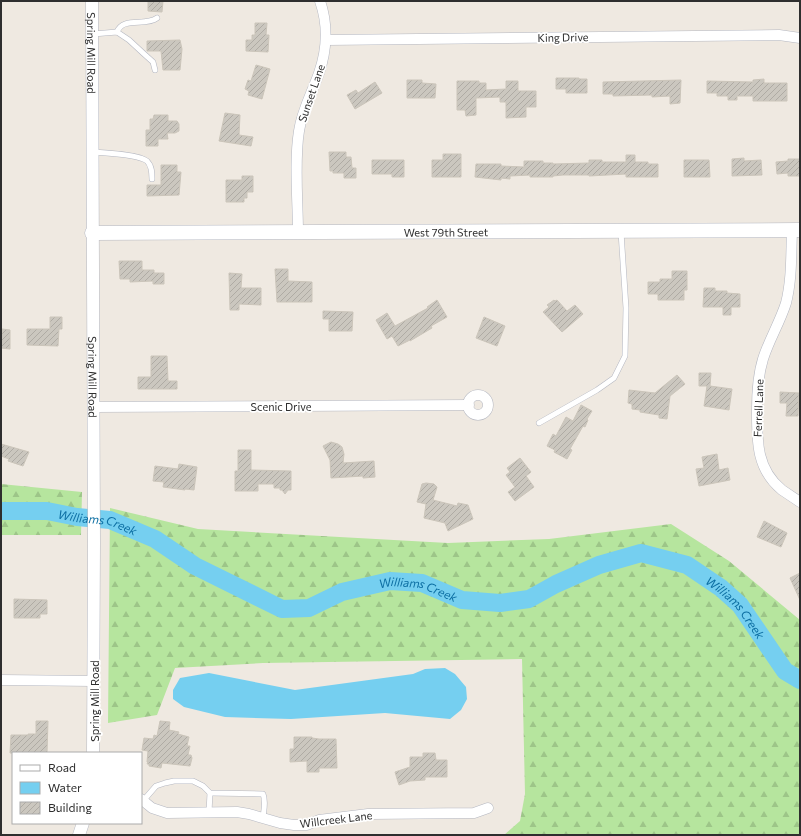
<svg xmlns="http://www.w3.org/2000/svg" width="801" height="836" font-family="Commissioner,sans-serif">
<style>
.forest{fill:url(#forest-firs)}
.water{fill:#75cff0}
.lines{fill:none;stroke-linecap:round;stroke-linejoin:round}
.river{stroke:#75cff0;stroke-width:18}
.building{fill:url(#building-hatch);stroke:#cbc5ba}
.service-casing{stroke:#b4b7c1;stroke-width:6}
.minor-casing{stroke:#b4b7c1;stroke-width:11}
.tertiary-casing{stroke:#b4b7c1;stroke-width:13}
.secondary-casing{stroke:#b4b7c1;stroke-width:15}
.service{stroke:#fff;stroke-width:5}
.minor{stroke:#fff;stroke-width:10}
.tertiary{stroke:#fff;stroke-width:12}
.secondary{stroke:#fff;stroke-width:14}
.labels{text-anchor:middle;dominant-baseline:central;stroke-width:3.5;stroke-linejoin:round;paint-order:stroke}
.street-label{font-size:11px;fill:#2e2e2e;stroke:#fff}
.water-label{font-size:12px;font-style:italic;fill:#0d6fa3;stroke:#fff}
</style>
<defs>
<pattern id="forest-firs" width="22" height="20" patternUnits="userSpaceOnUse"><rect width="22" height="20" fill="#b6e59e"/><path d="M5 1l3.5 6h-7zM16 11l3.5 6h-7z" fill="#9dc588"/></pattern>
<pattern id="building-hatch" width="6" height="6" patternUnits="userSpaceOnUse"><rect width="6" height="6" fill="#cbc7bf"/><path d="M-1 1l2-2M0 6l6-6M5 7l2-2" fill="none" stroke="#afaba4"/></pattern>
</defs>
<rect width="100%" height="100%" fill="#efe9e1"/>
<g class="forest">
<path d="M 1,484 L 82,492 L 81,535 L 1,535 Z"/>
<path d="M 110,508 L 198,529 L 448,543 L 549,539 L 671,524 L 729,561 L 800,620 L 800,835 L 504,835 L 520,821 L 525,794 L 522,659 L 263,663 L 175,668 L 157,715 L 108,723 Z"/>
</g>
<path class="water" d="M 445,668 L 455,674 L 466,687 L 467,699 L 461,710 L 450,719 L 385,713 L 291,719 L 225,717 L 184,707 L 173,699 L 173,690 L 180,678 L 209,673 L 295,690 L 413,674 L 425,669 Z"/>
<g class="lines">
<path class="river" id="s1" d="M 1,511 L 47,511 L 77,517 L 110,520 L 155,539 L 195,566 L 282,609 L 309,608 L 342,592 L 390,581 L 422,583 L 462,600 L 500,603 L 529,599 L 556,584 L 599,565 L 641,553 L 687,565 L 721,588 L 740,605 L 785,671 L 800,680"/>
</g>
<g class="building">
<path d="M 148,1 L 163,1 L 162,12 L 148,11 Z"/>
<path d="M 255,23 L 267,23 L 266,35 L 269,35 L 268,52 L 246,51 L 246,40 L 252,40 L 252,35 L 255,35 Z"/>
<path d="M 180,40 L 182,49 L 180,70 L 163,70 L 161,51 L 147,51 L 147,41 Z"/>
<path d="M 256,65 L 270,69 L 262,99 L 248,95 L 249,91 L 245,89 L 248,80 L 251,81 Z"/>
<path d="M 556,78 L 579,78 L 579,79 L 587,79 L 587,93 L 566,93 L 566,89 L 556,89 Z"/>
<path d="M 764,79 L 764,83 L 787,83 L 787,101 L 753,101 L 753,96 L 737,96 L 737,100 L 728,100 L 728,96 L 717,96 L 717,93 L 707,93 L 707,81 L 753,82 L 753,80 Z"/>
<path d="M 407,80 L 422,80 L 422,83 L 436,84 L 435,98 L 407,98 Z"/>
<path d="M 681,80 L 680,103 L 670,104 L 670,96 L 652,97 L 652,95 L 613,96 L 613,94 L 603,94 L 603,82 Z"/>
<path d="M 457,81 L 479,81 L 479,83 L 486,83 L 486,90 L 506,89 L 506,81 L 518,81 L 518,91 L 536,91 L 536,107 L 526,107 L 526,117 L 506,118 L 506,102 L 500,102 L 500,97 L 476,98 L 476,115 L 466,116 L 465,110 L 457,110 Z"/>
<path d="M 375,82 L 382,93 L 355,109 L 347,95 L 356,90 L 358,93 Z"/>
<path d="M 225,113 L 240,115 L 239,135 L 253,137 L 251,146 L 219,141 Z"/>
<path d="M 154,115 L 168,115 L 168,121 L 177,121 L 179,124 L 179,131 L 175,133 L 167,133 L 168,139 L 158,139 L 158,146 L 146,146 L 146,130 L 150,130 L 150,119 L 153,119 Z"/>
<path d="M 329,152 L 346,152 L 346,157 L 351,157 L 352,168 L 356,168 L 356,178 L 344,178 L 344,173 L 333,173 L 333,171 L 330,171 Z"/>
<path d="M 443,154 L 461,154 L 461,177 L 432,177 L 432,160 L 443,160 Z"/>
<path d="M 626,155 L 635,155 L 635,162 L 648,162 L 648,164 L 658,164 L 658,177 L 626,177 L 626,174 L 589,176 L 589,175 L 563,175 L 553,176 L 553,177 L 530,177 L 530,175 L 510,176 L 510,179 L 501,178 L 501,180 L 475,177 L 476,164 L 501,164 L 501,166 L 524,167 L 524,161 L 543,161 L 543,163 L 553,163 L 553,164 L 589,163 L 589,160 L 602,160 L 602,162 L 626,162 Z"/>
<path d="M 744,158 L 744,161 L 761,160 L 762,175 L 732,176 L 732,159 Z"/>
<path d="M 788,159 L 800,159 L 800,176 L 788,176 L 788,173 L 777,174 L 776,162 L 788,161 Z"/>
<path d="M 372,160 L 404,160 L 404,177 L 392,177 L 392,174 L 372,174 Z"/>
<path d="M 684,160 L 709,160 L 710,177 L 684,177 Z"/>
<path d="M 161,165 L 177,165 L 177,172 L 181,172 L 179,195 L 147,196 L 147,185 L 161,185 Z"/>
<path d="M 242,176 L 253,176 L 253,192 L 247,192 L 247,198 L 244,198 L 244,202 L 226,202 L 226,180 L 242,180 Z"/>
<path d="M 119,261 L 142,261 L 142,270 L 154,270 L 154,273 L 164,273 L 164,284 L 153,284 L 153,281 L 130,282 L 130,279 L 120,279 Z"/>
<path d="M 275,269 L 288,269 L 288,281 L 312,282 L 312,302 L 277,302 Z"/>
<path d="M 672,271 L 687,271 L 687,290 L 684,290 L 684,300 L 658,300 L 658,294 L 648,294 L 648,282 L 660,282 L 660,279 L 672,279 Z"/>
<path d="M 229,273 L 242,274 L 241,288 L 261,288 L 261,305 L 239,304 L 239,310 L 230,310 Z"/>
<path d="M 704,288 L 715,288 L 715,291 L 727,291 L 727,293 L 740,294 L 740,307 L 731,307 L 731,315 L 723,315 L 723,307 L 703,307 Z"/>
<path d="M 437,300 L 447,317 L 431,326 L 432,328 L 410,341 L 410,340 L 398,346 L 392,336 L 387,339 L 376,320 L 387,313 L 395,326 L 428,308 L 427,307 Z"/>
<path d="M 554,300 L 555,301 L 557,300 L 567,311 L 575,305 L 583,314 L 562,332 L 543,312 L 549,307 L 547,305 Z"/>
<path d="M 323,311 L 353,312 L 352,331 L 329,331 L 329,319 L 323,319 Z"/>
<path d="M 50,317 L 62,317 L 62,329 L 59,329 L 58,346 L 27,345 L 27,329 L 50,329 Z"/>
<path d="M 484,317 L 505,326 L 497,346 L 476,338 Z"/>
<path d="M 2,329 L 10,330 L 10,349 L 1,348 Z"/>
<path d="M 151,356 L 167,356 L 168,381 L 177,381 L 177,389 L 138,389 L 138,377 L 151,377 Z"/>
<path d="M 699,373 L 711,373 L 710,386 L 732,389 L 729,410 L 704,406 L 707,386 L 699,386 Z"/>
<path d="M 677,375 L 685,384 L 670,396 L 667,419 L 659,418 L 659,415 L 640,412 L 640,410 L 632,409 L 632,404 L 628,403 L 629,390 L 655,393 Z"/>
<path d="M 780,392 L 799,393 L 798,416 L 786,416 L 787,403 L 780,403 Z"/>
<path d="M 581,405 L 592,411 L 587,419 L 588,420 L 585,427 L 583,426 L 570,449 L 572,450 L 567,459 L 554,452 L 555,450 L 547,446 L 553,434 L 556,436 L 566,417 L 573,421 Z"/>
<path d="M 331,442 L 338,444 L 342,447 L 344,454 L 343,463 L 374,461 L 375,477 L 363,478 L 363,476 L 331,478 L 330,460 L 323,446 Z"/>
<path d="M 1,444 L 29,452 L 23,466 L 8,461 L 9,459 L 1,456 Z"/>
<path d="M 238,450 L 251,450 L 251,470 L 291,471 L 291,490 L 288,490 L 285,494 L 282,490 L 280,490 L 280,488 L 274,488 L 274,484 L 258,484 L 258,491 L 235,491 L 235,471 L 238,471 Z"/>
<path d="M 717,454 L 719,470 L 728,468 L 730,480 L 699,486 L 696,469 L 704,468 L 702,457 Z"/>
<path d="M 520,458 L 531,472 L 526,476 L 534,487 L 515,501 L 508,492 L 515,487 L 506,475 L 510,472 L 507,468 Z"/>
<path d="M 179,464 L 197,467 L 194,490 L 185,489 L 185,490 L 163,487 L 164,482 L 153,481 L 155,466 L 178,469 Z"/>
<path d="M 426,483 L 434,484 L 437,487 L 433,500 L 457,506 L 458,503 L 468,505 L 473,519 L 448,531 L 445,523 L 424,518 L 426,504 L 417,502 L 422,484 Z"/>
<path d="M 764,521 L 787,533 L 781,547 L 757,537 Z"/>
<path d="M 800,573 L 800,600 L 790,578 Z"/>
<path d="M 14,599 L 47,600 L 47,614 L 40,614 L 40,618 L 14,618 Z"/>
<path d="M 36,721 L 48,721 L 47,753 L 10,753 L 11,735 L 28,735 L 28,734 L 36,734 Z"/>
<path d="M 160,721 L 170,722 L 169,730 L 179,732 L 178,734 L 189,737 L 187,746 L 190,746 L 188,755 L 191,755 L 192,758 L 190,766 L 162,763 L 161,768 L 149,766 L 149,764 L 147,764 L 148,762 L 147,762 L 148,751 L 142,750 L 144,738 L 153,739 L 154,735 L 157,736 Z"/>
<path d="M 294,737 L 312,737 L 312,738 L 319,739 L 336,739 L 337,768 L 319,768 L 319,772 L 307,772 L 307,761 L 290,762 L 290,749 L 294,749 Z"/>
<path d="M 423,753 L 435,753 L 436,760 L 447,760 L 447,777 L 425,777 L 425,780 L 410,781 L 399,785 L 395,772 L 410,767 L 410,757 L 423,757 Z"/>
</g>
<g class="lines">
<defs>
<g id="service">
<path d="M 117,32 C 123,16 145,27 157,18"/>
<path d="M 93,34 L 117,32 L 129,40 L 143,53 L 153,62 L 155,70"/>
<path d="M 93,152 C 105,153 138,154 147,161 C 152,166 152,173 152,179"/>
<path d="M 539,423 L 597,390 L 614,378 L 625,356 L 626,308 L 621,232"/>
<path d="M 143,801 L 156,786 L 165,783 L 174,781 L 193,781 L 203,786 L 210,793 L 263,794 C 266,801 264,810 263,817"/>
<path d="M 209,812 L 210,793"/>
</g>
<g id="minor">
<path d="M 326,40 L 779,35 L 800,38"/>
<path d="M 792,230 C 791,255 792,279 786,303 C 780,322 769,340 763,359 C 758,375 757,393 757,410 C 757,440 756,469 782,490 C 788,494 794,498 800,502"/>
<path d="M 298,233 C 298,201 294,162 299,131 C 302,110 312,93 319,73 C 327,50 328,24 320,1"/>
<circle cx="478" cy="405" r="10"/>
<path d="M 93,407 L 469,405"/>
<path d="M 1,680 L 94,681"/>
<path d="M 141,799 L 152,808 L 167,813 L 237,812 L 249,814 L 280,823 L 294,825 L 307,825 L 319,820 L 368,814 L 474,813 L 488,808"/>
</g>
<g id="tertiary">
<path id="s2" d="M 92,1 L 94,543 L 93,753"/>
<path d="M 79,835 L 83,823"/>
</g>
<g id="secondary">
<path id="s3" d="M 92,233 L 800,230"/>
</g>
</defs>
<use href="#service" class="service-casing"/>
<use href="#minor" class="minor-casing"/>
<use href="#tertiary" class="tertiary-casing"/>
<use href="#secondary" class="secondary-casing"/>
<use href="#service" class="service"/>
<use href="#minor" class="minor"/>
<use href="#tertiary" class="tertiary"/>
<use href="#secondary" class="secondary"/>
</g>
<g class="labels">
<g class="street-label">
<text transform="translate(563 37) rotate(-1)">King Drive</text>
<text stroke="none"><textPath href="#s2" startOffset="52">Spring Mill Road</textPath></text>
<text transform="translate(311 93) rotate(-71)">Sunset Lane</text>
<text stroke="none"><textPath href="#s3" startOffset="354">West 79th Street</textPath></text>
<text stroke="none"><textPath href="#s2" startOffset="376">Spring Mill Road</textPath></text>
<text x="281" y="406">Scenic Drive</text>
<text transform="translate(758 408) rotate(-88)">Ferrell Lane</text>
<text transform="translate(94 701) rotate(-90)">Spring Mill Road</text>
<text transform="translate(336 819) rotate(-7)">Willcreek Lane</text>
</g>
<g class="water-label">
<text stroke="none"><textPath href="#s1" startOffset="98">Williams Creek</textPath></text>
<text stroke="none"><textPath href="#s1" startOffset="446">Williams Creek</textPath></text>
<text stroke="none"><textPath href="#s1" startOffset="794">Williams Creek</textPath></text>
</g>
</g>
<rect width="801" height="836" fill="none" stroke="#2e2e2e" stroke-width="4"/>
<rect x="12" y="752" width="130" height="72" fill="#ffffff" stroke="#ababab"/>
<rect x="20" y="765" width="20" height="6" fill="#ffffff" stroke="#ababab"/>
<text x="48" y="772" font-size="12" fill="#2e2e2e">Road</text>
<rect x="20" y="782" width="20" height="12" fill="#75cff0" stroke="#ababab"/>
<text x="48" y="792" font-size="12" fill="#2e2e2e">Water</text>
<rect x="20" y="802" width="20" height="12" fill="url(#building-hatch)" stroke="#ababab"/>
<text x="48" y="812" font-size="12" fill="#2e2e2e">Building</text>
</svg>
